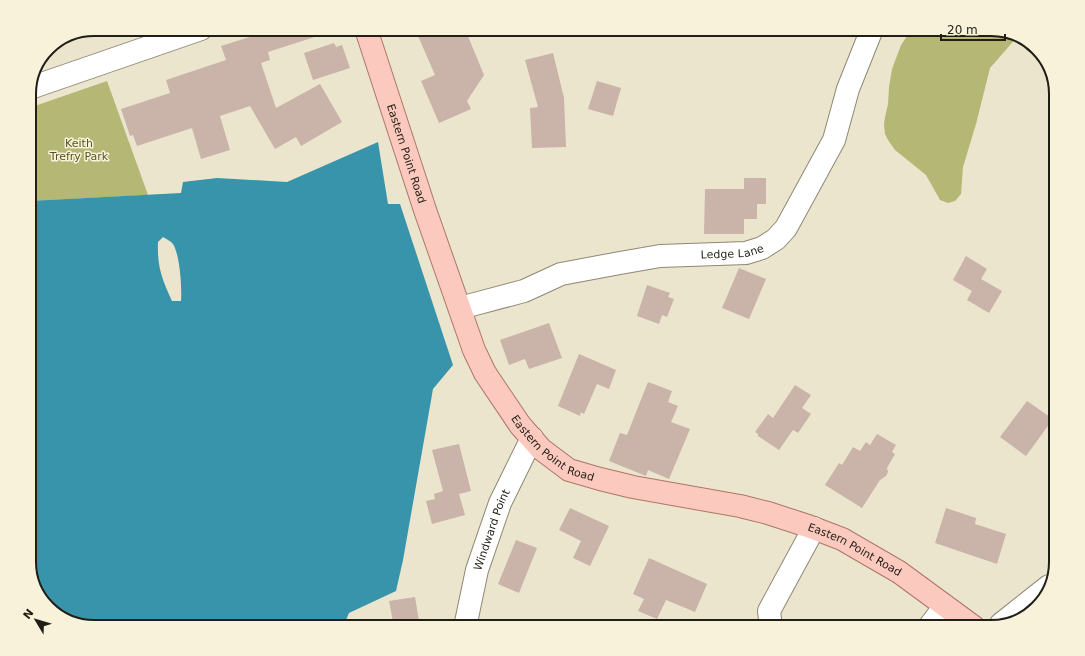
<svg xmlns="http://www.w3.org/2000/svg" width="1085" height="656" font-family="'DejaVu Sans',sans-serif">
<style>
.green{fill:#b5b874}
.water{fill:#3894ab;fill-rule:evenodd}
.building{fill:#cab3a8}
.lines{fill:none;stroke-linecap:round;stroke-linejoin:round}
.minor-casing{stroke:#8e8874;stroke-width:24}
.major-casing{stroke:#ae7667;stroke-width:24}
.minor{stroke:#fff;stroke-width:22}
.major{stroke:#fcc9be;stroke-width:22}
.labels{text-anchor:middle;dominant-baseline:central;stroke-width:3;stroke-linejoin:round;paint-order:stroke}
.park-label{font-size:11px;fill:#545521;stroke:#f8f2db}
.street-label{font-size:11px;fill:#201e15;stroke:#f8f2db}
.rim{fill:none;stroke:#201e15;stroke-width:2}
</style>
<rect width="100%" height="100%" fill="#ebe5ce"/>
<g class="green">
<path d="M 912,29 L 991,29 L 1018,36 L 990,68 L 976,124 L 963,167 L 961,194 L 955,201 L 948,203 L 940,200 L 926,175 L 895,150 L 888,140 L 885,134 L 884,124 L 885,117 L 888,104 L 889,87 L 892,69 L 901,45 Z"/>
<path d="M 107,81 L 148,195 L 29,201 L 29,108 Z"/>
</g>
<path class="water" d="M 378,142 L 388,204 L 400,204 L 453,365 L 433,389 L 403,560 L 396,591 L 349,613 L 343,627 L 94,627 L 61,618 L 38,594 L 29,566 L 29,201 L 181,193 L 183,182 L 217,178 L 287,182 ZM 163,237 C 166,239 171,241 173,244 C 180,255 182,288 181,301 L 172,301 C 162,279 157,267 158,242 Z"/>
<g class="building">
<path d="M 275,29 L 326,29 L 327,33 L 268,52 L 270,60 L 261,63 L 276,108 L 320,84 L 342,122 L 301,146 L 296,137 L 275,149 L 250,106 L 220,116 L 230,150 L 201,159 L 192,128 L 137,146 L 133,135 L 130,136 L 121,109 L 170,93 L 166,80 L 226,60 L 221,46 Z"/>
<path d="M 415,29 L 465,29 L 484,75 L 467,101 L 471,109 L 439,123 L 421,81 L 435,75 Z"/>
<path d="M 334,43 L 336,47 L 342,45 L 350,68 L 313,80 L 304,53 Z"/>
<path d="M 553,53 L 564,98 L 566,147 L 532,148 L 530,108 L 538,107 L 525,60 Z"/>
<path d="M 597,81 L 621,88 L 613,116 L 588,109 Z"/>
<path d="M 744,178 L 766,178 L 766,204 L 757,204 L 757,219 L 744,219 L 744,234 L 704,234 L 705,189 L 744,189 Z"/>
<path d="M 966,256 L 987,269 L 981,279 L 1002,291 L 989,313 L 967,300 L 972,291 L 953,280 Z"/>
<path d="M 739,268 L 766,279 L 749,319 L 722,308 Z"/>
<path d="M 647,285 L 670,293 L 668,297 L 674,299 L 667,317 L 662,315 L 659,324 L 637,316 Z"/>
<path d="M 549,323 L 562,358 L 529,369 L 525,359 L 509,365 L 500,340 Z"/>
<path d="M 579,354 L 616,370 L 609,389 L 597,384 L 584,414 L 581,412 L 580,416 L 558,406 Z"/>
<path d="M 648,382 L 672,391 L 668,402 L 678,406 L 671,422 L 690,429 L 669,479 L 648,470 L 646,476 L 609,461 L 620,433 L 627,435 Z"/>
<path d="M 795,385 L 811,395 L 802,408 L 811,414 L 798,433 L 793,430 L 779,450 L 758,436 L 758,434 L 755,432 L 768,414 L 773,418 Z"/>
<path d="M 1027,401 L 1053,419 L 1026,456 L 1000,437 Z"/>
<path d="M 877,434 L 896,445 L 892,452 L 895,454 L 887,468 L 888,472 L 886,476 L 880,480 L 862,508 L 825,485 L 839,463 L 842,465 L 853,447 L 860,451 L 866,442 L 870,445 Z"/>
<path d="M 459,444 L 471,491 L 459,494 L 465,515 L 432,524 L 426,501 L 435,499 L 434,494 L 443,491 L 432,450 Z"/>
<path d="M 570,508 L 609,526 L 590,566 L 573,558 L 581,541 L 559,530 Z"/>
<path d="M 946,508 L 976,518 L 975,524 L 1006,534 L 997,564 L 935,543 Z"/>
<path d="M 516,540 L 537,548 L 519,593 L 498,584 Z"/>
<path d="M 649,558 L 707,584 L 695,612 L 666,600 L 657,619 L 638,611 L 644,599 L 633,594 Z"/>
<path d="M 415,597 L 420,627 L 394,627 L 389,601 Z"/>
</g>
<g class="lines">
<defs>
<g id="minor">
<path d="M 30,88 L 201,29"/>
<path id="s1" d="M 460,308 L 524,291 L 561,274 L 620,263 L 660,256 L 746,253 L 762,248 L 776,239 L 786,228 L 834,140 L 848,89 L 872,29"/>
<path d="M 1001,624 L 1049,586"/>
<path id="s2" d="M 465,627 L 477,570 L 500,503 L 532,438"/>
<path d="M 771,627 L 769,611 L 814,528"/>
<path d="M 929,627 L 945,606"/>
</g>
<g id="major">
<path id="s3" d="M 366,29 L 425,210 L 474,350 L 485,373 L 520,425 L 541,449 L 569,470 L 600,479 L 633,487 L 740,506 L 768,513 L 808,526 L 842,539 L 899,572 L 974,627"/>
</g>
</defs>
<use href="#minor" class="minor-casing"/>
<use href="#major" class="major-casing"/>
<use href="#minor" class="minor"/>
<use href="#major" class="major"/>
</g>
<g class="labels">
<g class="park-label">
<text x="79" y="143">Keith<tspan x="79" dy="13">Trefry Park</tspan></text>
</g>
<g class="street-label">
<text stroke="none"><textPath href="#s3" startOffset="131">Eastern Point Road</textPath></text>
<text stroke="none"><textPath href="#s1" startOffset="280">Ledge Lane</textPath></text>
<text stroke="none"><textPath href="#s3" startOffset="468">Eastern Point Road</textPath></text>
<text stroke="none"><textPath href="#s2" startOffset="101">Windward Point</textPath></text>
<text stroke="none"><textPath href="#s3" startOffset="792">Eastern Point Road</textPath></text>
</g>
</g>
<path d="M0 0H1085V656H0ZM94 36H991A58 58 0 0 1 1049 94V562A58 58 0 0 1 991 620H94A58 58 0 0 1 36 562V94A58 58 0 0 1 94 36Z" fill="#f8f2db" fill-rule="evenodd"/>
<path class="rim" d="M94 36H991A58 58 0 0 1 1049 94V562A58 58 0 0 1 991 620H94A58 58 0 0 1 36 562V94A58 58 0 0 1 94 36Z"/>
<g transform="translate(36 620) rotate(308)" stroke="#f8f2db" stroke-width="3" paint-order="stroke">
<path d="M0-3L7 15L0 10L-7 15Z" fill="#201e15"/>
<text y="-6" font-size="11" font-weight="bold" text-anchor="middle" fill="#201e15">N</text>
</g>
<path d="M941 34v6h64v-6" fill="none" stroke="#201e15" stroke-width="2"/>
<text x="947" y="34" font-size="12" fill="#201e15" stroke="#f8f2db" stroke-width="3" paint-order="stroke">20 m</text>
</svg>
